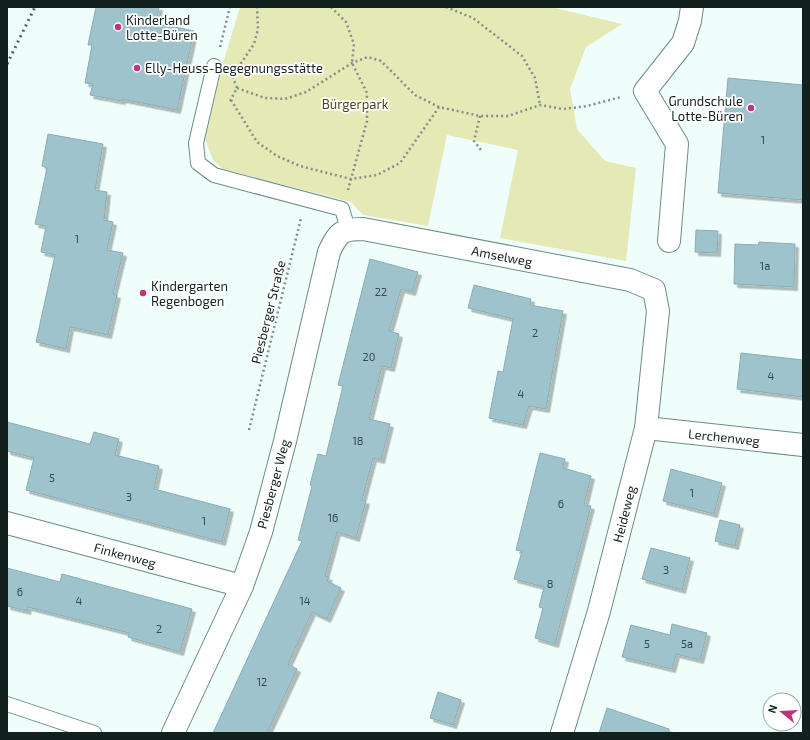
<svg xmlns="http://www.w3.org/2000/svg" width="810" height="740" font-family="'Exo 2',sans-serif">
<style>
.green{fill:#e5e9b6}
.building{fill:#9fc3cc;stroke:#89adb5;filter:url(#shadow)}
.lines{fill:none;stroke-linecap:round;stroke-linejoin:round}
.service-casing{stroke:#6a8d85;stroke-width:16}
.minor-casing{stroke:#6a8d85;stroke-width:24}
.path{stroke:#81908c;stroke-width:2.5;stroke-dasharray:2 3;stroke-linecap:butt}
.service{stroke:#fff;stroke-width:14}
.minor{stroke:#fff;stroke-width:22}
.rail{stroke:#556360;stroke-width:3;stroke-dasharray:2 4;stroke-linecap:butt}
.poi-dot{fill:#ba357a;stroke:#fff;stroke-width:1.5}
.labels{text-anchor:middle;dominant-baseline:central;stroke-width:3.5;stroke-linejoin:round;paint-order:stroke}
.number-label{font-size:11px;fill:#364a4a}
.poi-label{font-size:13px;fill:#13211e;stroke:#fff;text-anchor:start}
.park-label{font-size:13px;fill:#4a4b11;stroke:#fff}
.street-label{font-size:13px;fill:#13211e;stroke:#fff}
</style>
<defs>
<filter id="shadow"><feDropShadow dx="3.5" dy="3.5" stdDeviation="0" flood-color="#0004"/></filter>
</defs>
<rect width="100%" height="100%" fill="#effefa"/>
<path class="green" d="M 240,7 L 551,7 L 622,24 L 586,47 L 570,89 L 577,129 L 605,161 L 636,168 L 626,261 L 500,238 L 518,150 L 447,135 L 428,226 L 363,215 L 351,202 L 223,169 L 213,160 L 205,139 L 224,60 Z"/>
<g class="building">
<path d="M 96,7 L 159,7 L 156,23 L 194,31 L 177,110 L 122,99 L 122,101 L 90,95 L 93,84 L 85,83 L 92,45 L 88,45 Z"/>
<path d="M 728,78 L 803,85 L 803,200 L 718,193 Z"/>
<path d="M 48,134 L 103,144 L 95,190 L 107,192 L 104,220 L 113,222 L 107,250 L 123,253 L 113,294 L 117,295 L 108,335 L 70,327 L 66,349 L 36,342 L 55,255 L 41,252 L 46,226 L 35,224 L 47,168 L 42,166 Z"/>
<path d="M 696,230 L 718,231 L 717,253 L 695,252 Z"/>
<path d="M 759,242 L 795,244 L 794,287 L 734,284 L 735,244 L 758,245 Z"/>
<path d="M 370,259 L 418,272 L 412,292 L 401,289 L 389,331 L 399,334 L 391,368 L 382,366 L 369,419 L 390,424 L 381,460 L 373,458 L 362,500 L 366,501 L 356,538 L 337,532 L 325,576 L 329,577 L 327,581 L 341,588 L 327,619 L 312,612 L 288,664 L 297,669 L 267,733 L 213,733 L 302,541 L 298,540 L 312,486 L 310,485 L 318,454 L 326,456 L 343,386 L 338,385 Z"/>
<path d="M 474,285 L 531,299 L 530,305 L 563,311 L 546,409 L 529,406 L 523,425 L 489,418 L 498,371 L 503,372 L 513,319 L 468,308 Z"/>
<path d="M 741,353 L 803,360 L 803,397 L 737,389 Z"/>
<path d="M 7,422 L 90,444 L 94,432 L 119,439 L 115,455 L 159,466 L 154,489 L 230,509 L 222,542 L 26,490 L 34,458 L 7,451 Z"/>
<path d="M 540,453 L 565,459 L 563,468 L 591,476 L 584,505 L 591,506 L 555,644 L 535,638 L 543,608 L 539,607 L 544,587 L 514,579 L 522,551 L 516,550 Z"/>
<path d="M 671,469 L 722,483 L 714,514 L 663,501 Z"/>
<path d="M 720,520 L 740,525 L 735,546 L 715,541 Z"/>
<path d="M 651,548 L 690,558 L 682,590 L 642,579 Z"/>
<path d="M 7,568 L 60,582 L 62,574 L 192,609 L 180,652 L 128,637 L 129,633 L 28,607 L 27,611 L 7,606 Z"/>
<path d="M 672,624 L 707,633 L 700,660 L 676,654 L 672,669 L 622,657 L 631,625 L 670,635 Z"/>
<path d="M 438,692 L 461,700 L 453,725 L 430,718 Z"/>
<path d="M 607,708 L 669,729 L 669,733 L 599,733 Z"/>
</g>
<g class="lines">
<defs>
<g id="service">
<path d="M 214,66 L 196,143 L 198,163 L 214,175 L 342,209 L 348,229"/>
<path d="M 7,704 L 94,733"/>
</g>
<g id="minor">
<path d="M 669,241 L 677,144 L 645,91 L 683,43 L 690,21 L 692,7"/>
<path d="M 646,428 L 803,445"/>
<path d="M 7,523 L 242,586"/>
<path d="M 173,733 L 242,586 L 261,532 L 285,441 L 329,252 C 338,232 342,229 363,229 L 630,280 L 654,290 L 658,311 L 646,428 L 599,611 L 562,733"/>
</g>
</defs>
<use href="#service" class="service-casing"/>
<use href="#minor" class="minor-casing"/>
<g class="path">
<path d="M 331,7 L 346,22 L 354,44 L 352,63 L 367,93 L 367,121 L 348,190"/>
<path d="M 446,7 L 473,18 L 522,56 L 535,78 L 540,105"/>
<path d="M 220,47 L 230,7"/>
<path d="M 235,72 L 254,44 L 258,29 L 257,7"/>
<path d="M 237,88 L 265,98 L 285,99 L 306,92 L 352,63 L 368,57 L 381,61 L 415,95 L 439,107 L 480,116 L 508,116 L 540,105 L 563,109 L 587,106 L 621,97"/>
<path d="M 231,100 L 257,142 L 277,156 L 300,166 L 351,179 L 377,175 L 400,163 L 439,107"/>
<path d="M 230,101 L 237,88 L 233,78"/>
<path d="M 480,116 L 474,141 L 481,150"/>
<path d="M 249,430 L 301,218"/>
</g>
<use href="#service" class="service"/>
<use href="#minor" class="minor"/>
<path class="rail" d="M 7,64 L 35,7"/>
</g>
<g class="poi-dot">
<circle cx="118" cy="27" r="4"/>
<circle cx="137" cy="68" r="4"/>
<circle cx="751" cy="108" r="4"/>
<circle cx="143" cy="293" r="4"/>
</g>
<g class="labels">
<g class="number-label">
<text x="763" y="139">1</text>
<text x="77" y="238">1</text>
<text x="765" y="265">1a</text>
<text x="381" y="291">22</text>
<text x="535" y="332">2</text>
<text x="369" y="356">20</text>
<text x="771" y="375">4</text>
<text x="521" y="393">4</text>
<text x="358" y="440">18</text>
<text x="52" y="477">5</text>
<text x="692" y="492">1</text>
<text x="129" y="496">3</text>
<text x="561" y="503">6</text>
<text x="333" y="517">16</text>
<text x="204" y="520">1</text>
<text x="666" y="569">3</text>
<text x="550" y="583">8</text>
<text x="20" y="591">6</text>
<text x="79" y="600">4</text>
<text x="305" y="600">14</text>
<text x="159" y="628">2</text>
<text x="647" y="643">5</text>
<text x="687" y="643">5a</text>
<text x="262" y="681">12</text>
</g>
<g class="poi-label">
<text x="126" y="20">Kinderland<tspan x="126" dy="15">Lotte-Büren</tspan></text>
<text x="145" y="68">Elly-Heuss-Begegnungsstätte</text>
<text x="743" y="101" text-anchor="end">Grundschule<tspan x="743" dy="15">Lotte-Büren</tspan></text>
<text x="151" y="286">Kindergarten<tspan x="151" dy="15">Regenbogen</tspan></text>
</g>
<g class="park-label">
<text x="355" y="104">Bürgerpark</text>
</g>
<g class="street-label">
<text transform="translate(502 256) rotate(11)">Amselweg</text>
<text transform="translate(268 312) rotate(-76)">Piesberger Straße</text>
<text transform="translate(724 437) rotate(6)">Lerchenweg</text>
<text transform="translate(273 484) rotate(-75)">Piesberger Weg</text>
<text transform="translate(624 514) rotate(-76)">Heideweg</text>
<text transform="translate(125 555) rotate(15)">Finkenweg</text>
</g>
</g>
<rect width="810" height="740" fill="none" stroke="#13211e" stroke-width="16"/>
<g transform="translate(782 712) rotate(288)"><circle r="19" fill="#ffffff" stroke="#a1a6a5"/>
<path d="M0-3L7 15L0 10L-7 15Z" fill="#ba357a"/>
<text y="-6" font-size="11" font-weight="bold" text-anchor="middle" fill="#13211e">N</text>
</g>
</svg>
